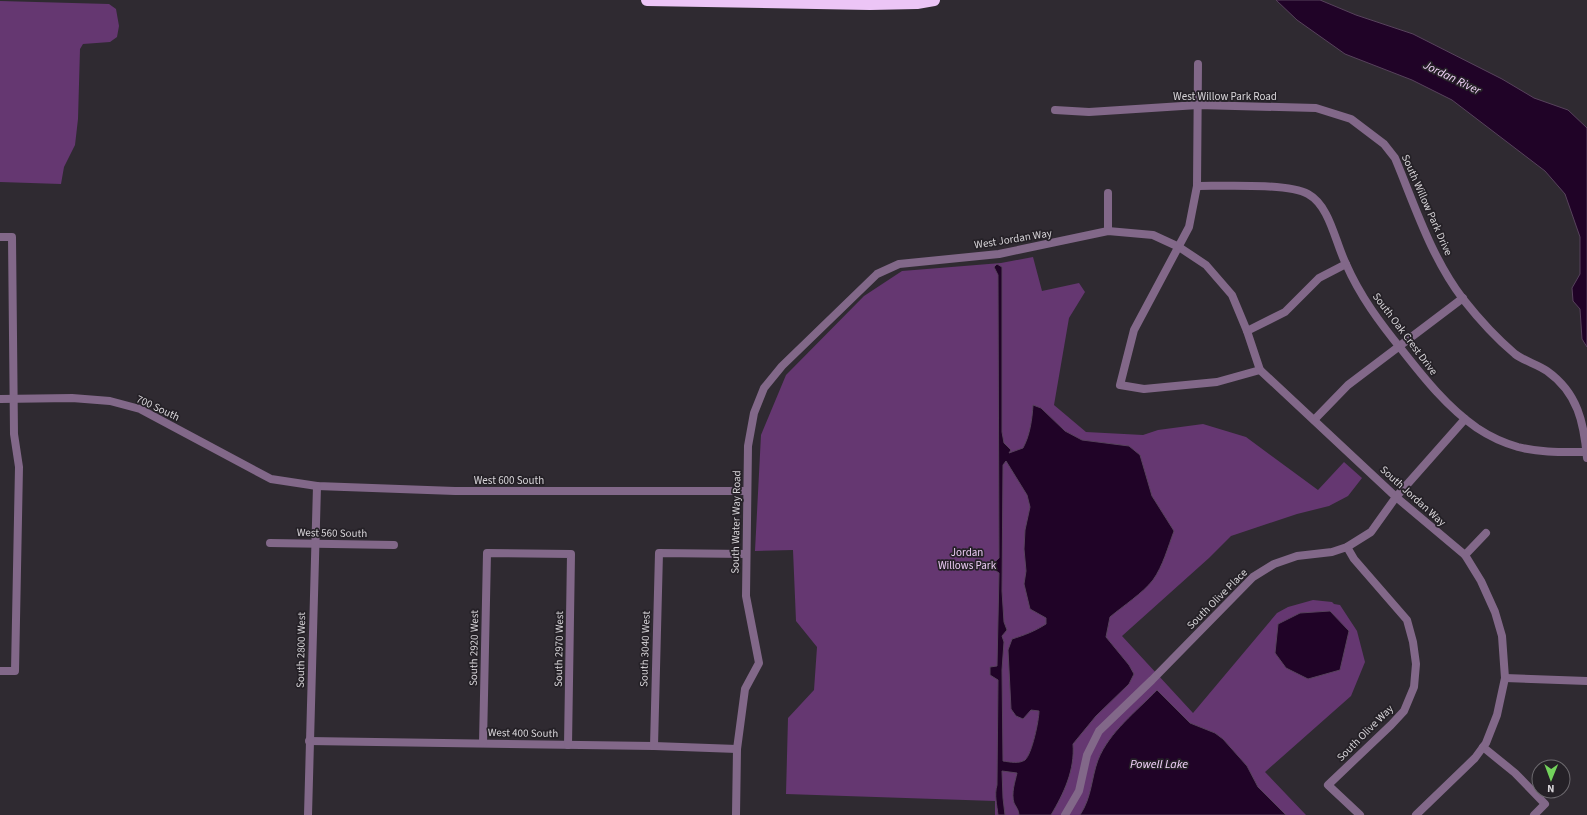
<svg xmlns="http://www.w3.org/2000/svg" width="1587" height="815" font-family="'Source Sans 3',sans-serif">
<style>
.green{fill:#653771}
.water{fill:#200327;stroke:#57425c;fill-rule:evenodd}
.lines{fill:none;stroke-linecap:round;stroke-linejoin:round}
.minor{stroke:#826889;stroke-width:8}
.highway{stroke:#ecc5f6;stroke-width:12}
.labels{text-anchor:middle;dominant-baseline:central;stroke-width:3.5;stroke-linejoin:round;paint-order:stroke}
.street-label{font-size:11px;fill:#d7d4d8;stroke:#252127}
.park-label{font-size:11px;fill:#ebcbf3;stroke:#252127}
.water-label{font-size:12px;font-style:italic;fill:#f5d5fd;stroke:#252127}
</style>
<rect width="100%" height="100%" fill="#2f2a31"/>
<g class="green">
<path d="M 0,1 L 109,4 L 116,9 L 119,26 L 117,37 L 110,42 L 83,44 L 80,49 L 78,119 L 75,145 L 64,167 L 61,184 L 0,182 Z"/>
<path d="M 1033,257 L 1042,291 L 1079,283 L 1085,292 L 1069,318 L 1054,405 L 1086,432 L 1143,435 L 1158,430 L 1203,424 L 1246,437 L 1318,490 L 1344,462 L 1362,478 L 1348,496 L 1329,506 L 1297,514 L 1231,536 L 1209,558 L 1122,636 L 1193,713 L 1277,613 L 1288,607 L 1313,600 L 1332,602 L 1334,604 L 1340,605 L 1357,631 L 1365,662 L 1351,696 L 1265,772 L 1306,815 L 995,815 L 995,801 L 786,794 L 788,718 L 814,690 L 817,647 L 796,621 L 793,550 L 755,551 L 761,435 L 786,375 L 864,296 L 902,271 L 1001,263 Z"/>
</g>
<g class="water">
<path d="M 1276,0 L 1320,0 L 1356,15 L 1413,34 L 1502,79 L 1534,98 L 1568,110 L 1587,128 L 1587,347 L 1582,339 L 1580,309 L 1573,301 L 1572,288 L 1580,274 L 1580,237 L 1565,194 L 1545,171 L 1452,100 L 1412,80 L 1345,54 L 1297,20 Z"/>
<path d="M 997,264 L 1002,267 L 1002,432 L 1004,443 L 1011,450 L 1009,453 L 1023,448 C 1030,435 1032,420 1033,405 L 1041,408 L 1065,431 L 1082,440 L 1129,446 L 1140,455 L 1152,496 L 1174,531 C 1168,547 1163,566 1153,580 C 1143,593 1123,606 1110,617 L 1106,637 L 1129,665 L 1134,674 L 1129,684 L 1096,716 L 1073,744 C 1075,770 1064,793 1051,815 L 1019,815 C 1019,810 1016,807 1014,803 C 1011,793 1015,782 1017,773 L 1002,771 L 1003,798 L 1005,815 L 998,815 C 997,805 994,795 997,785 L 998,680 L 990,675 L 990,667 L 997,666 L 999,573 L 992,568 L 993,564 L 999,558 L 998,275 L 994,267 ZM 1006,461 L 1027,495 L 1030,507 L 1025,530 L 1024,549 L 1026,571 L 1024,584 L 1030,609 L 1046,618 L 1046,624 C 1035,631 1025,635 1012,639 L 1008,650 L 1011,709 L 1016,716 L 1023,719 L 1031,710 L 1039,711 C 1039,720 1032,754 1025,760 C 1019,764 1010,762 1003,761 L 1002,670 L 1004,642 L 1002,636 L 1007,630 L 1004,622 L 1002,591 L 1003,465 Z"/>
<path d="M 1330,611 L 1349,631 L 1340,670 L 1308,679 L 1286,668 L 1275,653 L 1278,624 L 1300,613 Z"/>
<path d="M 1157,690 L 1190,723 L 1215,733 L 1223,739 L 1247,766 L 1258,787 L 1286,815 L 1080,815 C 1092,797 1091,779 1098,760 C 1109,732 1137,711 1157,690 Z"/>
</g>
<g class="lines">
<g class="minor">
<path d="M 1198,64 L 1197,186 L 1189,227 L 1134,330 L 1120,385 L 1144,389 L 1217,382 L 1260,370"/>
<path d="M 1055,110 L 1089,112 L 1198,105 L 1316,108 L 1351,119 L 1384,144 L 1395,158 C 1415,206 1431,257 1463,299 C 1478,318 1496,338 1515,354 C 1524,361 1537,364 1547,371 C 1578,393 1584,423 1587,458"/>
<path d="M 1197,186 C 1223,186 1288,183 1308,194 C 1330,206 1335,242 1346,264 C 1360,296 1380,323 1402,350 C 1424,378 1447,407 1477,428 C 1489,436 1504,443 1518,447 C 1541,453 1563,452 1587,452"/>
<path d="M 1108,193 L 1108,231"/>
<path d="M 0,237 L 12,237 L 14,434 L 19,467 L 15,671 L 0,671"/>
<path d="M 1247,331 L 1285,312 L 1319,278 L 1346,264"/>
<path d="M 0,399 L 72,398 L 110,401 L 140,409 L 271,479 L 317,486 L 455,491 L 747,491"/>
<path d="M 1314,420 L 1348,385 L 1463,298"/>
<path d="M 270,543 L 394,545"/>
<path d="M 1347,547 L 1354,559 L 1407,620 L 1413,642 L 1416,664 L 1414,687 L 1404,711 L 1391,725 L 1328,785 L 1360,815"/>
<path d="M 1465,555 L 1486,533"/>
<path d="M 1505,678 L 1587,681"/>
<path d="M 309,741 L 654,746 L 737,749"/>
<path d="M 483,743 L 487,553 L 571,554 L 568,745"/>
<path d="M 654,746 L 659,553 L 746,554"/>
<path d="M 1483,747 L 1515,773 L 1545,804 L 1534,815"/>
<path d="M 308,815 L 317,486"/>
<path d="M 736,815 L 737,749 L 745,689 L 759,663 L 746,596 L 748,446 L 754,413 L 764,388 L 782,366 L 877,274 L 899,264 L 999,254 L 1108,231 L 1153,235 L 1179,247 L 1206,265 L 1232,295 L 1247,331 L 1260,370 L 1396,497 L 1465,555 L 1481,581 L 1495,612 L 1502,636 L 1505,678 L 1497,715 L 1486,743 L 1475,758 L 1416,815"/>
<path d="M 1065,815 L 1079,791 L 1087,755 L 1099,731 L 1152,680 L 1253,577 L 1274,564 L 1297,556 L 1332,552 L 1347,547 L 1371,532 L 1396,497 L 1465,419"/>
</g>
<path class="highway" d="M 647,0 L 870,4 L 917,3 L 934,0"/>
</g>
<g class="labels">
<g class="street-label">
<text x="1225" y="96">West Willow Park Road</text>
<text transform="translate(1427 205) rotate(66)">South Willow Park Drive</text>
<text transform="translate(1013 239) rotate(-9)">West Jordan Way</text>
<text transform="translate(1405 334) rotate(53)">South Oak Crest Drive</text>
<text transform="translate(158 408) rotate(25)">700 South</text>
<text x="509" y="480">West 600 South</text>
<text transform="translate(1413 496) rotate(42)">South Jordan Way</text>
<text transform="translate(736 522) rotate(-89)">South Water Way Road</text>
<text transform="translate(332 533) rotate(1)">West 560 South</text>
<text transform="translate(1217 599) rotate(-45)">South Olive Place</text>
<text transform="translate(474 648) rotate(-89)">South 2920 West</text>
<text transform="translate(559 649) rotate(-89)">South 2970 West</text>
<text transform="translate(645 649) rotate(-88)">South 3040 West</text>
<text transform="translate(301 650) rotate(-89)">South 2800 West</text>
<text transform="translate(523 733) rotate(1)">West 400 South</text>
<text transform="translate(1365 733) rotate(-45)">South Olive Way</text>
</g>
<g class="park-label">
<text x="967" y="552">Jordan<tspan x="967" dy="13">Willows Park</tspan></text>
</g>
<g class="water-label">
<text transform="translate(1452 78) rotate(26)">Jordan River</text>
<text x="1159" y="764">Powell Lake</text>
</g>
</g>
<g transform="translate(1551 779) rotate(181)"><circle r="19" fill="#252127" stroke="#6c696e"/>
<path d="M0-3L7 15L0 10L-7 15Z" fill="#73d25c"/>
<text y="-6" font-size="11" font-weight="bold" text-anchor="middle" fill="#d7d4d8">N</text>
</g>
</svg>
